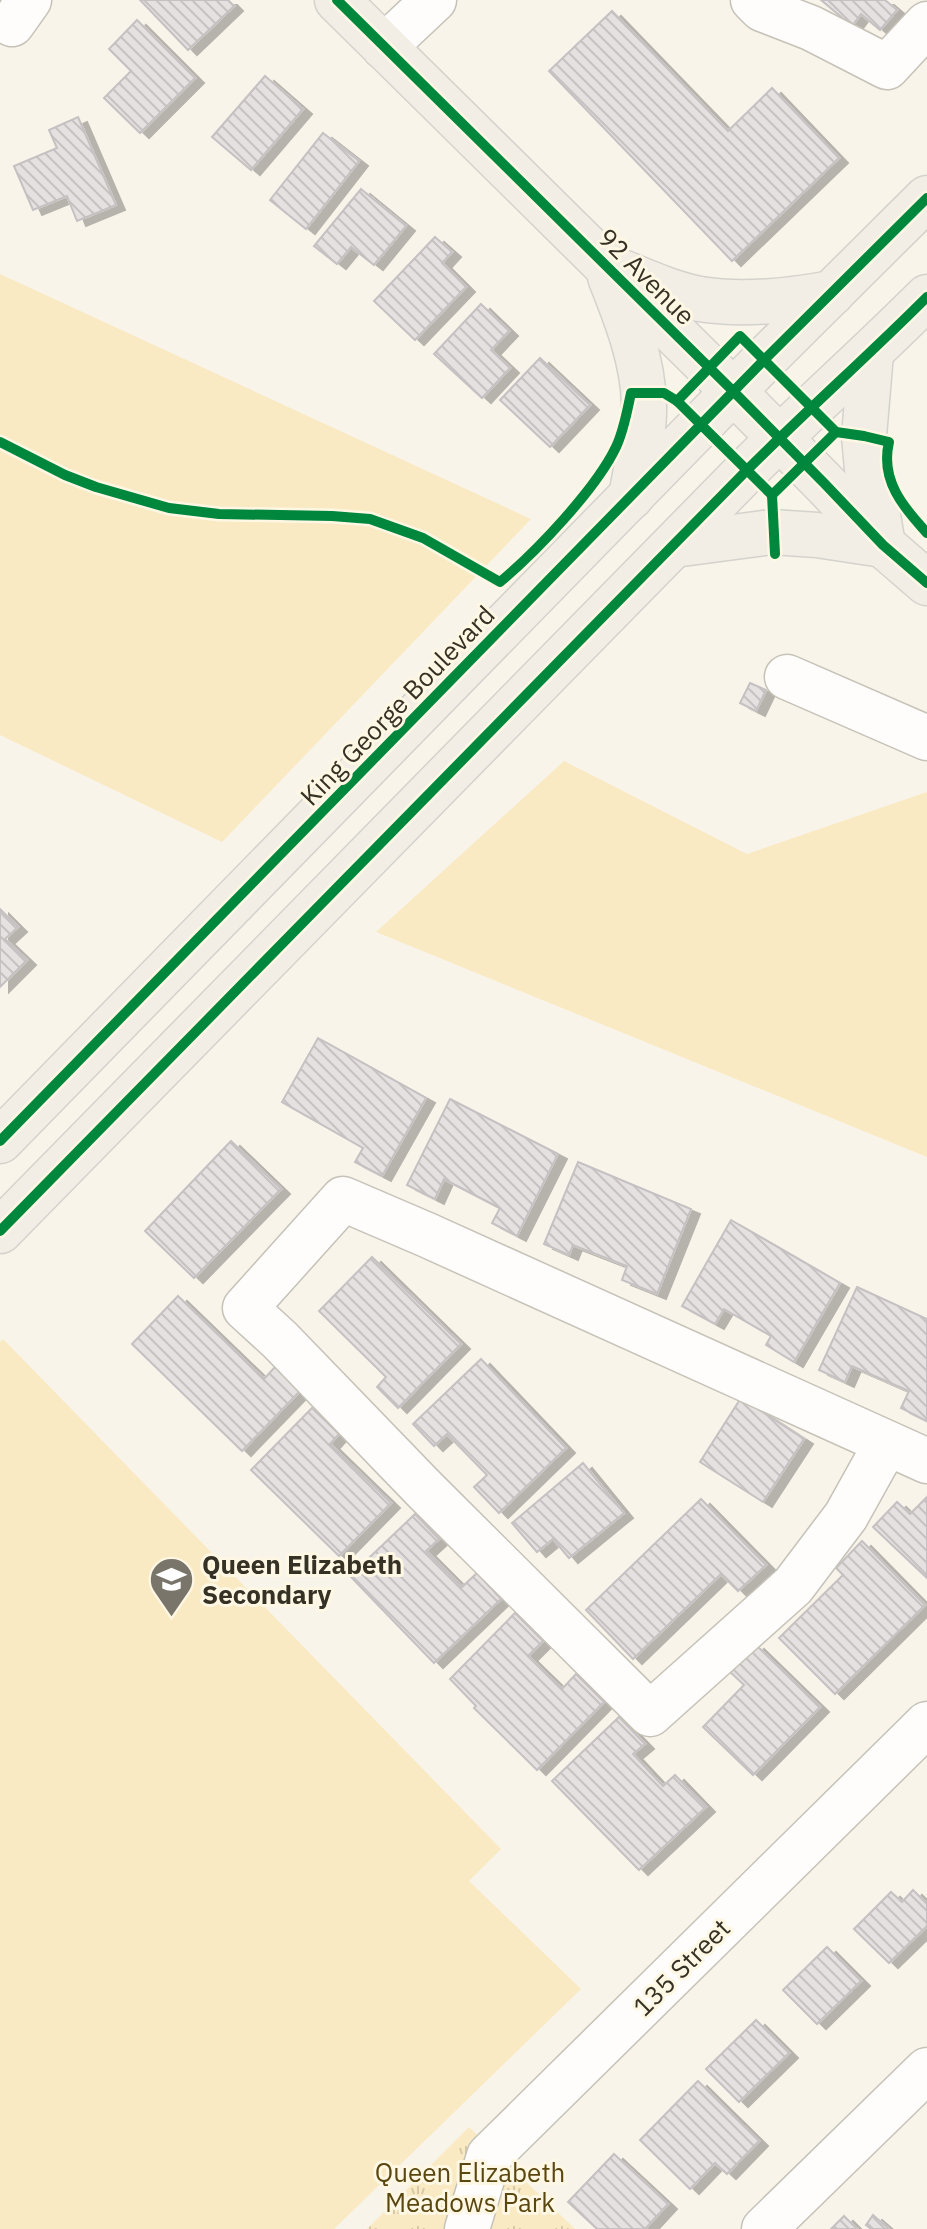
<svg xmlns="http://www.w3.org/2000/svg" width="927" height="2229" font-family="'IBM Plex Sans',sans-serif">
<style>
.grass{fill:#faeac3}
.park{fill:url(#park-tufts)}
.building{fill:url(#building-back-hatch);stroke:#c5c1c2;stroke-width:2;filter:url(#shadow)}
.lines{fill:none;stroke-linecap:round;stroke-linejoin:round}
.minor-casing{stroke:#c6c2b8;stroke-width:47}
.major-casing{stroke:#d4d2cc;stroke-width:47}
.minor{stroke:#fefdfc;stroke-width:44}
.major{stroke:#f2eee6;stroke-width:44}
.cycleway-casing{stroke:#fef7e4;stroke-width:15}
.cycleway{stroke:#00873e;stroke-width:10}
.labels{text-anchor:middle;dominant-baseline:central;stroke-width:6;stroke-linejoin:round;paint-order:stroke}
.street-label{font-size:26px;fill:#363125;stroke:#fef7e4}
.poi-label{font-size:26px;font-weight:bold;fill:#363125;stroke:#fef7e4;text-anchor:start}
.park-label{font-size:26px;fill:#5a4710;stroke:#fef7e4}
</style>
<defs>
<pattern id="park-tufts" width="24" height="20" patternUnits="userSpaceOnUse" patternTransform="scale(2)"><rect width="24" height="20" fill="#faeac3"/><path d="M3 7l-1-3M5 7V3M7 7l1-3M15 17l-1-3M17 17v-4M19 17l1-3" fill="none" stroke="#d7c9a7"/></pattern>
<pattern id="building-back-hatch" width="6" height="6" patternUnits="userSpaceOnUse" patternTransform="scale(2)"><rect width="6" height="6" fill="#e5e1e1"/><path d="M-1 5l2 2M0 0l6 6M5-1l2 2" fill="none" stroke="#c5c2c1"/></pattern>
<filter id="shadow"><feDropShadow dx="9" dy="5" stdDeviation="0" flood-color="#0004"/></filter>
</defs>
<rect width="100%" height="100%" fill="#f8f4ea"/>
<g class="grass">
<path d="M 0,274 L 531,519 L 222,842 L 0,735 Z"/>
<path d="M 564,761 L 747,854 L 927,792 L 927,1157 L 376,932 Z"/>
<path d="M 3,1339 L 501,1849 L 469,1881 L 581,1989 L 334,2229 L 0,2229 L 0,1342 Z"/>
</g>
<path class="park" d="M 469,2127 L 575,2229 L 367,2229 Z"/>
<g class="building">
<path d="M 140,0 L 228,0 L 234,6 L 188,50 Z"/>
<path d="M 821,0 L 885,0 L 897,10 L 880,30 L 861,14 L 852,26 Z"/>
<path d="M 612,11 L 728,131 L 772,88 L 839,158 L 732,261 L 549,71 Z"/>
<path d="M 137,20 L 195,78 L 140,133 L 104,98 L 131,71 L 109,49 Z"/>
<path d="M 265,76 L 303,109 L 251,170 L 212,137 Z"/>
<path d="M 78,117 L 116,205 L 77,221 L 67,196 L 33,210 L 14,166 L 57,148 L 49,130 Z"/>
<path d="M 323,133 L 359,161 L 306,229 L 270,200 Z"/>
<path d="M 361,189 L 406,226 L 374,265 L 351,247 L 337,264 L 314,246 Z"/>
<path d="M 435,237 L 452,252 L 442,263 L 466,287 L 415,340 L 374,301 Z"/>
<path d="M 481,304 L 509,331 L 491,350 L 510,368 L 482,398 L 434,354 Z"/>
<path d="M 540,358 L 590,405 L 550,447 L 500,400 Z"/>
<path d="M 750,683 L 766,690 L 756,711 L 740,703 Z"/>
<path d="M 0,909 L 18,927 L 5,939 L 27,960 L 0,987 Z"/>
<path d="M 318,1038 L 426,1098 L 382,1176 L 355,1162 L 363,1148 L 282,1102 Z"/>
<path d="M 450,1099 L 558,1154 L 517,1236 L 492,1223 L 500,1208 L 444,1179 L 435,1199 L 407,1185 Z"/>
<path d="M 231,1141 L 281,1189 L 194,1278 L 145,1231 Z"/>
<path d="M 578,1162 L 691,1209 L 657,1294 L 622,1280 L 627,1266 L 573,1245 L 569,1255 L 544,1244 Z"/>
<path d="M 731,1220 L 840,1283 L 794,1362 L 766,1345 L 771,1336 L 724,1309 L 715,1324 L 682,1306 Z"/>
<path d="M 372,1257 L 461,1344 L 398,1408 L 377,1387 L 386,1377 L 319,1311 Z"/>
<path d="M 857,1287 L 927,1319 L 927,1421 L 901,1408 L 909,1391 L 852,1366 L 845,1382 L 819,1370 Z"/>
<path d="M 178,1296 L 264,1379 L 275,1367 L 300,1391 L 242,1451 L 132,1344 Z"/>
<path d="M 481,1359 L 566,1448 L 499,1513 L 474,1487 L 487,1475 L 447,1434 L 434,1446 L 413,1424 Z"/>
<path d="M 741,1398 L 804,1439 L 763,1502 L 700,1462 Z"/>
<path d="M 312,1408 L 339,1434 L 330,1444 L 391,1503 L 339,1556 L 251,1470 Z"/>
<path d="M 583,1463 L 624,1513 L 569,1558 L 553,1539 L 537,1552 L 512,1523 Z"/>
<path d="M 927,1497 L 927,1578 L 873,1527 L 897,1502 L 910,1514 Z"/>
<path d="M 701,1499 L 766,1565 L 738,1591 L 721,1574 L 633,1659 L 586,1610 Z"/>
<path d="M 415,1514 L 439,1539 L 426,1551 L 462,1587 L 477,1573 L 501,1599 L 434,1663 L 350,1576 Z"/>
<path d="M 862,1541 L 925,1605 L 835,1694 L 779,1638 L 843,1575 L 836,1568 Z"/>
<path d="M 515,1613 L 543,1641 L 528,1656 L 562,1689 L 576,1674 L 604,1702 L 537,1770 L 474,1708 L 476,1706 L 450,1679 Z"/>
<path d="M 755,1644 L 820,1707 L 753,1775 L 703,1727 L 744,1685 L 729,1671 Z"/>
<path d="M 619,1717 L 645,1744 L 633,1754 L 663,1786 L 675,1775 L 706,1807 L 639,1870 L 552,1781 Z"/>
<path d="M 913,1890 L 927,1904 L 927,1926 L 889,1963 L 854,1929 L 891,1892 L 902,1902 Z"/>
<path d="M 827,1947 L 861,1981 L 817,2024 L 783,1990 Z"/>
<path d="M 756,2020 L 789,2053 L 739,2102 L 706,2069 Z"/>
<path d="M 698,2081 L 759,2141 L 727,2174 L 715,2163 L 690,2189 L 640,2140 Z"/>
<path d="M 614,2154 L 668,2204 L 645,2229 L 597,2229 L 568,2202 Z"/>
<path d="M 873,2215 L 888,2228 L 887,2229 L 871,2229 L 866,2225 Z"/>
<path d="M 844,2216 L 857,2229 L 831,2229 Z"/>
</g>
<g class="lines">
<defs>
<g id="minor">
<path d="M 753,0 L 762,9 L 811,28 L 887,67 L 927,24"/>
<path d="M 12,24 L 29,0"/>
<path d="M 384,47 L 434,0"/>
<path d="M 787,677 L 927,738"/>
<path d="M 886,1444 L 846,1516 L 793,1586 L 650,1714 L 425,1490 L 280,1340 L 245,1308 L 343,1199 L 427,1235 L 927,1461"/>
<path d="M 467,2229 L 489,2156 L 927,1724"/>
<path d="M 764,2229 L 927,2070"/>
</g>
<g id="major">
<path d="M 337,0 L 734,392 L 824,483 L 883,545 L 927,583"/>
<path d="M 622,272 C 647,282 673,294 700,299 C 744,306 789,301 832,293"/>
<path d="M 610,277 C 626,317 643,360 644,404 C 645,434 636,466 631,497"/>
<path d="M 871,353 L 864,436 L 867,469 L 875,498 L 883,545"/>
<path d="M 674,545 L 772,532 L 817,535 L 883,545"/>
<path d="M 0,1141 L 764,360 L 927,198"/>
<path d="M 0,1231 L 747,470 C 806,411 868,356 927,297"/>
</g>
</defs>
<use href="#minor" class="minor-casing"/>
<use href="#major" class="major-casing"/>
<use href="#minor" class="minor"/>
<use href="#major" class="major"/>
<defs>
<g id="cycleway">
<path d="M 337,0 L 734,392 L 824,483 L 883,545 L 927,583"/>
<path d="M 677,401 L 772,495"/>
<path d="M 0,442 L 65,475 L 96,487 L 169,508 L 219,514 L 332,516 L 370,519 L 423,538 L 500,582 C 536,552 596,489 616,447 C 624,430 627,411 631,393 L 664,393 L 677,401 L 740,336 L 836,432 L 864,436 L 889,442 C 880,480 903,507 927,533"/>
<path d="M 775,554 L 772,495 L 836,432"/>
<path d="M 0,1141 L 764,360 L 927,198"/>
<path d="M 0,1231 L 747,470 C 806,411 868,356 927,297"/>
</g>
</defs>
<use href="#cycleway" class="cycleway-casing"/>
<use href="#cycleway" class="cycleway"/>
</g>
<defs>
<symbol id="school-pin" viewBox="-11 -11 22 30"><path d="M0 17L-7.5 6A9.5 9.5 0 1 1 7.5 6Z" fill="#7a756a" stroke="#fef7e4"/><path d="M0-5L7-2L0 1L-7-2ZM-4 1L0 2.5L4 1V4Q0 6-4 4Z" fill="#fff"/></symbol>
</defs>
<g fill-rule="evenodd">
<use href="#school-pin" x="146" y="1554" width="51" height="69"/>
</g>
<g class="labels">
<g class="street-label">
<text transform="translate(647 276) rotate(45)">92 Avenue</text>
<text transform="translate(397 705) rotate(-46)">King George Boulevard</text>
<text transform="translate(681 1967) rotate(-45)">135 Street</text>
</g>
<g class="poi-label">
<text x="202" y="1564">Queen Elizabeth<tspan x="202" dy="30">Secondary</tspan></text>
</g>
<g class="park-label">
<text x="470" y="2172">Queen Elizabeth<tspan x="470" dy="30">Meadows Park</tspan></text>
</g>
</g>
</svg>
